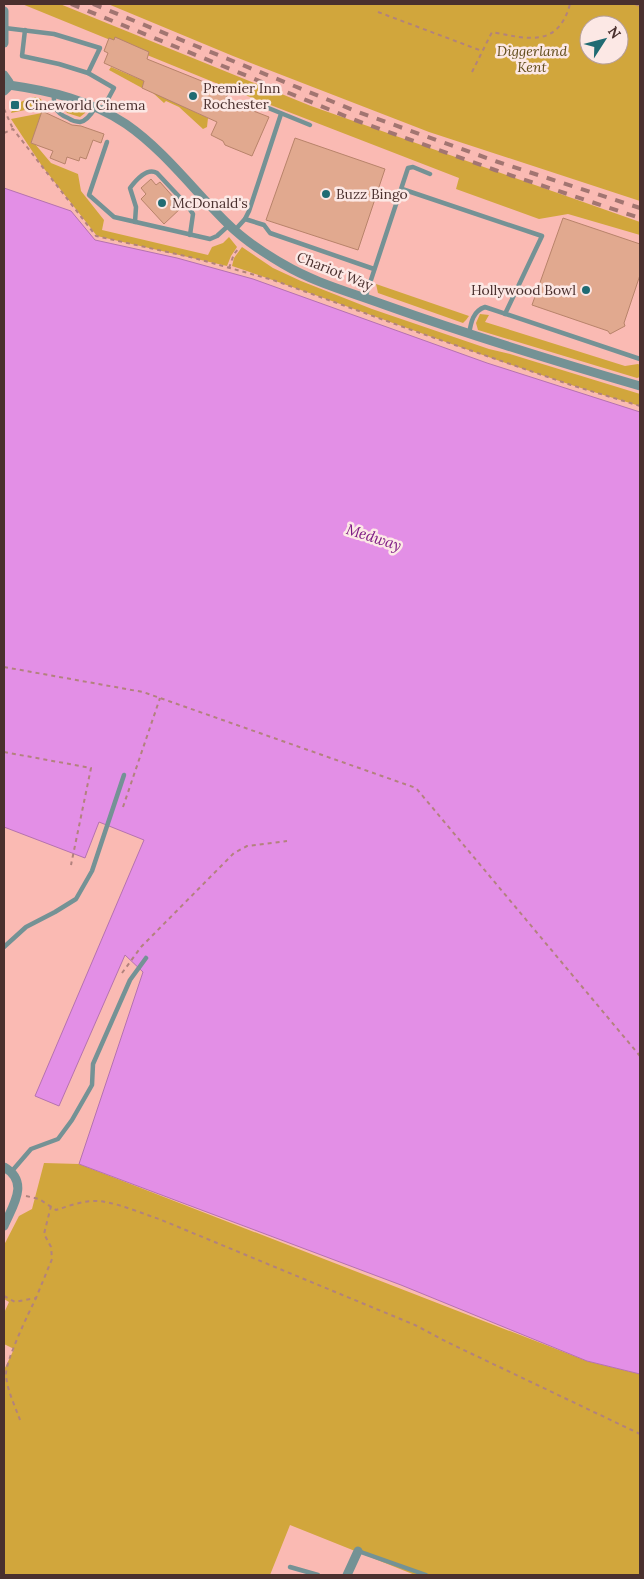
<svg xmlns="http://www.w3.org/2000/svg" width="644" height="1579" font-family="Lora,serif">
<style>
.green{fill:#d1a63c;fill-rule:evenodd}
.water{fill:#e38fe6;stroke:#b572af}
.building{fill:#e1a98f;stroke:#b8836a}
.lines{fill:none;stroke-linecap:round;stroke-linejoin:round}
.path{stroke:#b2827d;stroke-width:2;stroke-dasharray:4 4;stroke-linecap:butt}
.lane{stroke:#749295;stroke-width:4.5}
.street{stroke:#749295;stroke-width:9}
.rail{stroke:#a27571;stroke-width:4;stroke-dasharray:9 9;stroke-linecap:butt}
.poi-dot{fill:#206b73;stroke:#fce8e5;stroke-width:2}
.labels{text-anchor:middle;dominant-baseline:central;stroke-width:5;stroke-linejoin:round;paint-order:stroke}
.park-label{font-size:14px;font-style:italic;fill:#624d1c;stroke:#fce8e5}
.poi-label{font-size:14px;fill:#4a302e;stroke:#fce8e5;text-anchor:start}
.street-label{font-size:14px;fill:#4a302e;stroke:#fce8e5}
.water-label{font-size:15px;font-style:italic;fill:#7d1883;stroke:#fce8e5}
</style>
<rect width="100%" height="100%" fill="#fabab3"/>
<g class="green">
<path d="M 22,4 L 60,4 L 311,106 L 640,222 L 640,235 L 568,214 L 539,219 L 456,189 L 459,178 L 255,99 Z"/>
<path d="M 108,4 L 640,4 L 640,201 L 429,132 L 233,56 ZM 589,25 L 619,25 L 619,55 L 589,55 Z"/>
<path d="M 111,67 L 144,81 L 142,88 L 109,70 Z"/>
<path d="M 152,92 L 208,118 L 207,127 L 203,129 L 179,107 L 166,101 L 164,103 Z"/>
<path d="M 35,97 L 41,99 L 44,106 L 11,113 C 15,102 25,100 35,97 Z"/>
<path d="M 65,103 L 83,109 L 85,113 L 80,117 L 67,113 L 64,108 Z"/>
<path d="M 42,113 L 31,143 L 35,144 L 51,163 L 78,174 L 81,191 L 104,220 L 102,230 L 208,255 L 212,247 L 223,243 L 229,237 L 237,247 L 231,256 L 227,266 L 97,236 L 42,166 L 11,119 Z"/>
<path d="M 242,247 L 273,268 L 301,281 L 372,309 L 489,349 L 510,354 L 640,394 L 640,406 C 502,366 368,312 232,266 L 234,258 Z"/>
<path d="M 376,284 L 469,316 L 466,320 L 463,323 L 378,293 Z"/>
<path d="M 480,314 L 489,315 L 485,322 L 625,366 L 638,364 L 640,365 L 640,377 L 637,378 L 478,330 L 476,323 Z"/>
<path d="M 44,1163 L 79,1164 L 587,1361 L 640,1374 L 640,1575 L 415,1575 L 290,1525 L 270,1575 L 4,1575 L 4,1370 L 14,1349 L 4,1344 L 4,1313 L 9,1302 L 4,1299 L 4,1245 L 19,1216 L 32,1209 Z"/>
</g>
<path class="water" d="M 4,188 L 71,211 L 95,240 L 177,258 L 253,279 L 487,363 L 640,412 L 640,1374 L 587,1361 L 401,1285 L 79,1164 L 143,972 L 125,955 L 59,1106 L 35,1096 L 144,840 L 99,822 L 85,858 L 4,827 Z"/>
<g class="building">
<path d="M 115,37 L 149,52 L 147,59 L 229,92 L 225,100 L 269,117 L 252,156 L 225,145 L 223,141 L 211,135 L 217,122 L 142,88 L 144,81 L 104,63 L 108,53 L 104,51 L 109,38 L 114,40 Z"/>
<path d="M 42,111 L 72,125 L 81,126 L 104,134 L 101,143 L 93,140 L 86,159 L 80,157 L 79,161 L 67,157 L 65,164 L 50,158 L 53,151 L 31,143 Z"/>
<path d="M 295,138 L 385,169 L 358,250 L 266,220 Z"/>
<path d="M 151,179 L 156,185 L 160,182 L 182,207 L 164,224 L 141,199 L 146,194 L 141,188 Z"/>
<path d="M 563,218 L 640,244 L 640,275 L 624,323 L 625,326 L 610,334 L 608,331 L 532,305 Z"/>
</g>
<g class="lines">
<g class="path">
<path d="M 635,4 L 640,6"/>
<path d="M 378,12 L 482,51"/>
<path d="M 472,72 L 492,32 C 528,39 558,48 570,4"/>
<path d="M 4,109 L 13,129"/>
<path d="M 4,133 L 13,129 L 96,236 L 194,258 L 273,280 L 420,333 L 571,385 L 640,406"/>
<path d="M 229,268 L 234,254 L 239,248"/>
<path d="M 4,667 L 143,692 L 416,788 L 640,1056"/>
<path d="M 4,752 L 91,768 L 71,865"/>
<path d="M 123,807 L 160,698"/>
<path d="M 122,973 L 141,947 L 234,853 L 247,846 L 287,841"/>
<path d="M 26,1196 L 39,1199 L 56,1210 C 69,1206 84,1200 98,1201 C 119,1203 140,1213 159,1219 L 415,1325 L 447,1342 L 640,1434"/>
<path d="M 4,1296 L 15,1302 L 36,1298 L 52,1259 L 51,1247 L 44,1234 L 51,1206"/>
<path d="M 20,1420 C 15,1406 7,1390 6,1375 C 5,1362 29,1312 36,1298"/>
</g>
<g class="lane">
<path d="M 5,28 L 54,34 L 100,48 L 88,73"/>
<path d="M 25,30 L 22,56 L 59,64 L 88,73 L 114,88 L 102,110"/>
<path d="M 54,92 C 53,106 55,113 68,118 C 71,120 76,122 80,122 C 87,121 92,113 95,108"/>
<path d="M 261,105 L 310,125"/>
<path d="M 107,142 L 89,195 L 114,217 L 210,239 L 217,236 L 229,225"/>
<path d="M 402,189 L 542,236 L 505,314"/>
<path d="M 245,219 L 264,225 L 270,233 L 374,269"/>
<path d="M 135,222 L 136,207 L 130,188 C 136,180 147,167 157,173 L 187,205 L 193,214 L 190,235"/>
<path d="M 235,230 L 245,219 L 249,211 L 281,114"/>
<path d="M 365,298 L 408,168 L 413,167 L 430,174"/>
<path d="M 469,334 C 471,322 473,311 485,307 L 640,359"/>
<path d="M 4,947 L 26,927 L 55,912 L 76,899 L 92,871 L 124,775"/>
<path d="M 12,1171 L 31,1149 L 58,1139 L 72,1120 L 92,1085 L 93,1064 L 130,980 L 146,958"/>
<path d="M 358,1551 L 426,1575"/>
<path d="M 290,1567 L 318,1575"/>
</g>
<g class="street">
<path d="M 4,11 L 4,43"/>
<path d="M 4,75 L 9,82 L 8,87 L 4,91"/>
<path d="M 9,85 C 51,91 90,100 126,124 C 165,151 194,191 228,224 C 244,240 264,253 283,264 C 315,283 350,292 385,305 C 469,335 554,361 640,386"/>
<path d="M 4,1167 C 30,1182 13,1205 4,1226"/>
<path d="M 347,1575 L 358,1551"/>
</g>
<g class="rail">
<path d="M 71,4 L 355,120 L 495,170 L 640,218"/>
<path d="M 93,4 L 358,112 L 498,162 L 640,208"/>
</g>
</g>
<g class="poi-dot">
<circle cx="193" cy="96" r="5"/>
<rect x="10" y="100" width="10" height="10" rx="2.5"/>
<circle cx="326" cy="194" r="5"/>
<circle cx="162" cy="203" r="5"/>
<circle cx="586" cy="290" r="5"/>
</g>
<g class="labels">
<g class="park-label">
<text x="532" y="51">Diggerland<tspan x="532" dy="16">Kent</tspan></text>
</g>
<g class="poi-label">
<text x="203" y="88">Premier Inn<tspan x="203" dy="16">Rochester</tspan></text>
<text x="25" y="105">Cineworld Cinema</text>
<text x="336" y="194">Buzz Bingo</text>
<text x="172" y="203">McDonald's</text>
<text x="576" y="290" text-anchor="end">Hollywood Bowl</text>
</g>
<g class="street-label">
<text transform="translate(335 271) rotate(22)">Chariot Way</text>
</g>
<g class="water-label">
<text transform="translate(374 537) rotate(18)">Medway</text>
</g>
</g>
<rect width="644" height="1579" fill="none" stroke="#4a302e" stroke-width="10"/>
<g transform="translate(604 40) rotate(54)"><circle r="24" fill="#fce8e5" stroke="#b59e9c"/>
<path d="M0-4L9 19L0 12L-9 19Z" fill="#206b73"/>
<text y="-8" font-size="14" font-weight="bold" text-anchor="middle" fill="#4a302e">N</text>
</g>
</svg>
